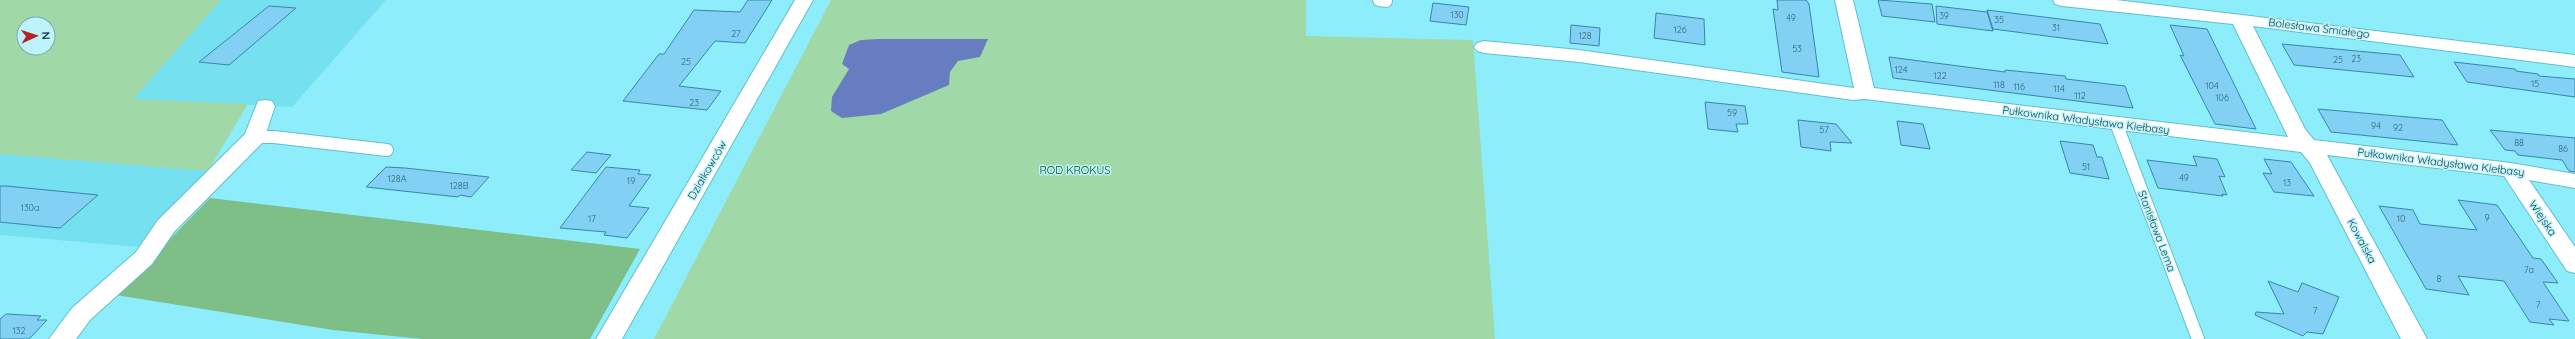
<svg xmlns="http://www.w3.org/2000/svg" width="2575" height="339" font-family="Quicksand,sans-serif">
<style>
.built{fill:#75e0f0}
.green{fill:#a0d9a7;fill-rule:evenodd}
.forest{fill:#7dbf86}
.water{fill:#667ec0}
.building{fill:#82d1f4;stroke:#3687a7}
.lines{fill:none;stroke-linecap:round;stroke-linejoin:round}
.service-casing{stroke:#60bfcd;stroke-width:14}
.minor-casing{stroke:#60bfcd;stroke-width:2}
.service{stroke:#fff;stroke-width:12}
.minor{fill:#fff;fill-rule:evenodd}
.labels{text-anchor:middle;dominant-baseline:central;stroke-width:3;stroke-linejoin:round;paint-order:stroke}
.number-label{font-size:9px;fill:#316471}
.street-label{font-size:11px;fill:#163f45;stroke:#bef3fc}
.park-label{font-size:11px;fill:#05521e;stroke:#bef3fc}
</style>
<rect width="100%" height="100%" fill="#8eedfb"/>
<g class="built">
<path d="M 221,0 L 386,0 L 292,107 L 133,99 Z"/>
<path d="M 0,154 L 208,171 L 139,247 L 0,235 Z"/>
</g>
<g class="green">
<path d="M 0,0 L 221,0 L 133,99 L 248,104 L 208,171 L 0,154 ZM 24,24 L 48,24 L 48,48 L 24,48 Z"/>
<path d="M 831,0 L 1306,0 L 1306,36 L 1473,40 L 1495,339 L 654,339 Z"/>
</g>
<path class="forest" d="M 210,198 L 640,249 L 590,339 L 422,339 L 333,330 L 116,295 Z"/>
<path class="water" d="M 878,39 L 988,39 L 980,57 L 958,61 L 950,72 L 949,85 L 881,114 L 842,118 L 831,111 L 832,97 L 849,69 L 842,64 L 849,45 L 861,40 Z"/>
<g class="building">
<path d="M 748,0 L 772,0 L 745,43 L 715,41 L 679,86 L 721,91 L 707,110 L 623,101 L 659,54 L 664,54 L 694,10 L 740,12 Z"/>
<path d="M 1777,0 L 1806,0 L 1809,4 L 1819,77 L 1782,72 L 1773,9 L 1778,10 Z"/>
<path d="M 1878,0 L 1932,4 L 1935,22 L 1882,16 Z"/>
<path d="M 1433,3 L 1469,7 L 1466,25 L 1430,21 Z"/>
<path d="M 269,6 L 296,8 L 229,65 L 199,62 Z"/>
<path d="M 1936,6 L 1987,12 L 1993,31 L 1937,24 Z"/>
<path d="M 1987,10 L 2100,24 L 2108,44 L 1993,29 Z"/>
<path d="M 1656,13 L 1704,19 L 1705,45 L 1654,38 Z"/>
<path d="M 1571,25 L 1600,28 L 1599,46 L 1570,43 Z"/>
<path d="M 2170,25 L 2207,29 L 2256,129 L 2215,124 L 2180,55 L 2184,56 Z"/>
<path d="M 2282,44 L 2400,55 L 2414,77 L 2294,65 Z"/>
<path d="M 1889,57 L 2005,72 L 2005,70 L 2065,76 L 2066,79 L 2125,86 L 2133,108 L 1893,78 Z"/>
<path d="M 2454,62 L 2515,69 L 2516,71 L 2538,74 L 2539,76 L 2575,79 L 2575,97 L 2467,82 Z"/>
<path d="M 1705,102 L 1745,106 L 1748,124 L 1736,124 L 1738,132 L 1708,129 Z"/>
<path d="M 2318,109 L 2442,120 L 2458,145 L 2331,132 Z"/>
<path d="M 1798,120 L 1836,124 L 1852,143 L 1830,142 L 1831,151 L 1801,147 Z"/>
<path d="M 1897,121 L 1923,124 L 1930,149 L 1901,145 Z"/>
<path d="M 2490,130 L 2575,138 L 2575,172 L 2569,171 L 2562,160 L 2518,155 L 2515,151 L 2505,150 Z"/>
<path d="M 2060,141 L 2093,145 L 2097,157 L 2102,157 L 2109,179 L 2070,173 Z"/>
<path d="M 587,152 L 611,155 L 596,173 L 571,170 Z"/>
<path d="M 2193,156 L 2217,159 L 2225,177 L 2219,176 L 2227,195 L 2222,194 L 2223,196 L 2158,188 L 2147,160 L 2197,166 Z"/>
<path d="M 2264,159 L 2291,162 L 2314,196 L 2274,192 L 2263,173 L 2272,174 Z"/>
<path d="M 386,167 L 405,168 L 489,177 L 471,197 L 460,195 L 458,197 L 366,187 Z"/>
<path d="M 606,167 L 640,170 L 638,174 L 651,175 L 629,206 L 649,208 L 627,238 L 604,235 L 606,232 L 560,228 Z"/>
<path d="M 0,186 L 6,186 L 98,195 L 60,228 L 39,226 L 0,222 Z"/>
<path d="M 2458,200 L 2497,205 L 2533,258 L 2541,259 L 2558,283 L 2543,282 L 2569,321 L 2549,319 L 2554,325 L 2530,322 L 2504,281 L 2458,276 L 2469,295 L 2426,289 L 2379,206 L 2413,210 L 2420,224 L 2477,230 Z"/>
<path d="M 2268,281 L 2298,292 L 2302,283 L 2339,297 L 2323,334 L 2307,332 L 2303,336 L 2255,315 L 2256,312 L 2284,314 Z"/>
<path d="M 6,314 L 41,316 L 37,320 L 47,320 L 29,339 L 0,339 L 0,319 Z"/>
</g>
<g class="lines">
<defs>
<g id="service">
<path d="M 1379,0 L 1386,1"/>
<path d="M 2116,123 L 2198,339"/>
<path d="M 255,137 L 274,137 L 387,150"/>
</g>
<g id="minor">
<path d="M 795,0 L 813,0 L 622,339 L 596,339 Z"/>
<path d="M 1835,0 L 1853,0 L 1874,88 L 2288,137 L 2233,24 L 2062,6 L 2055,4 L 2053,0 L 2116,0 L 2575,55 L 2575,67 L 2253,26 L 2305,129 L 2314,140 L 2511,163 L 2575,174 L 2575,188 L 2529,180 L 2575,247 L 2575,273 L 2567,271 L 2504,176 L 2327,155 L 2427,339 L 2401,339 L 2310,163 L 2301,152 L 1865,99 L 1853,100 L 1579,62 L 1484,53 L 1477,51 L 1474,47 L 1477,43 L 1484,41 L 1579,50 L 1854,88 Z"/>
<path d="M 265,100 L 272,101 L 275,106 L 263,142 L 174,232 L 152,264 L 90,320 L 76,339 L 49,339 L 72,308 L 136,252 L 158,220 L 245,134 L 258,101 Z"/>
</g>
</defs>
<use href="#service" class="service-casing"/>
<use href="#minor" class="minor-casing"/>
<use href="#service" class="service"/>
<use href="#minor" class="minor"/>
</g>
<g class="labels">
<g class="number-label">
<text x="1457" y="14">130</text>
<text x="1944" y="15">39</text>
<text x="1791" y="17">49</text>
<text x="1999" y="19">35</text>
<text x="2056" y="27">31</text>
<text x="1680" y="29">126</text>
<text x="736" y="33">27</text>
<text x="1585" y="35">128</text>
<text x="1797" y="48">53</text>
<text x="2356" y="58">23</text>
<text x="2338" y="59">25</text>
<text x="686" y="61">25</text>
<text x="1901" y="69">124</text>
<text x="1940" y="75">122</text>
<text x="2535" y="83">15</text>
<text x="1999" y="84">118</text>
<text x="2212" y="85">104</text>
<text x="2019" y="86">116</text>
<text x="2059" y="88">114</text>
<text x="2080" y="95">112</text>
<text x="2222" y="97">106</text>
<text x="694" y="102">23</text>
<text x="1732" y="112">59</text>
<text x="2376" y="125">94</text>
<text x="2398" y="127">92</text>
<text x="1824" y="129">57</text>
<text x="2519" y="142">88</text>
<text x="2563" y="148">86</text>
<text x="2086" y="166">51</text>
<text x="2184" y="177">49</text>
<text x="397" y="178">128A</text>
<text x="631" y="180">19</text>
<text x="2287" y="182">13</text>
<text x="459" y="185">128B</text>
<text x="30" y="207">130a</text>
<text x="2487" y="217">9</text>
<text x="592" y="218">17</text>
<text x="2401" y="218">10</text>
<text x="2529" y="269">7a</text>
<text x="2439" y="278">8</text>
<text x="2538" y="304">7</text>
<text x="2315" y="310">7</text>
<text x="19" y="330">132</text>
</g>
<g class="street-label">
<text transform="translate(2319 28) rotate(7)">Bolesława Śmiałego</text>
<text transform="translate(2086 120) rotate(7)">Pułkownika Władysława Kiełbasy</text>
<text transform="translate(2441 162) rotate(7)">Pułkownika Władysława Kiełbasy</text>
<text transform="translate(707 170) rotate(-60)">Działkowców</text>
<text transform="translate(2543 218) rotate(56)">Wiejska</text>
<text transform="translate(2157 231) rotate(69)">Stanisława Lema</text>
<text transform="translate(2362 241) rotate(62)">Kowalska</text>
</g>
<g class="park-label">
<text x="1075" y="170">ROD KROKUS</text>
</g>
</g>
<g transform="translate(36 36) rotate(87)"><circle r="19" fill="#bef3fc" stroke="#7babb3"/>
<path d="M0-3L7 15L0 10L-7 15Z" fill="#b42520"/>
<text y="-6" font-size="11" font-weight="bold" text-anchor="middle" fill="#163f45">N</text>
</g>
</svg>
